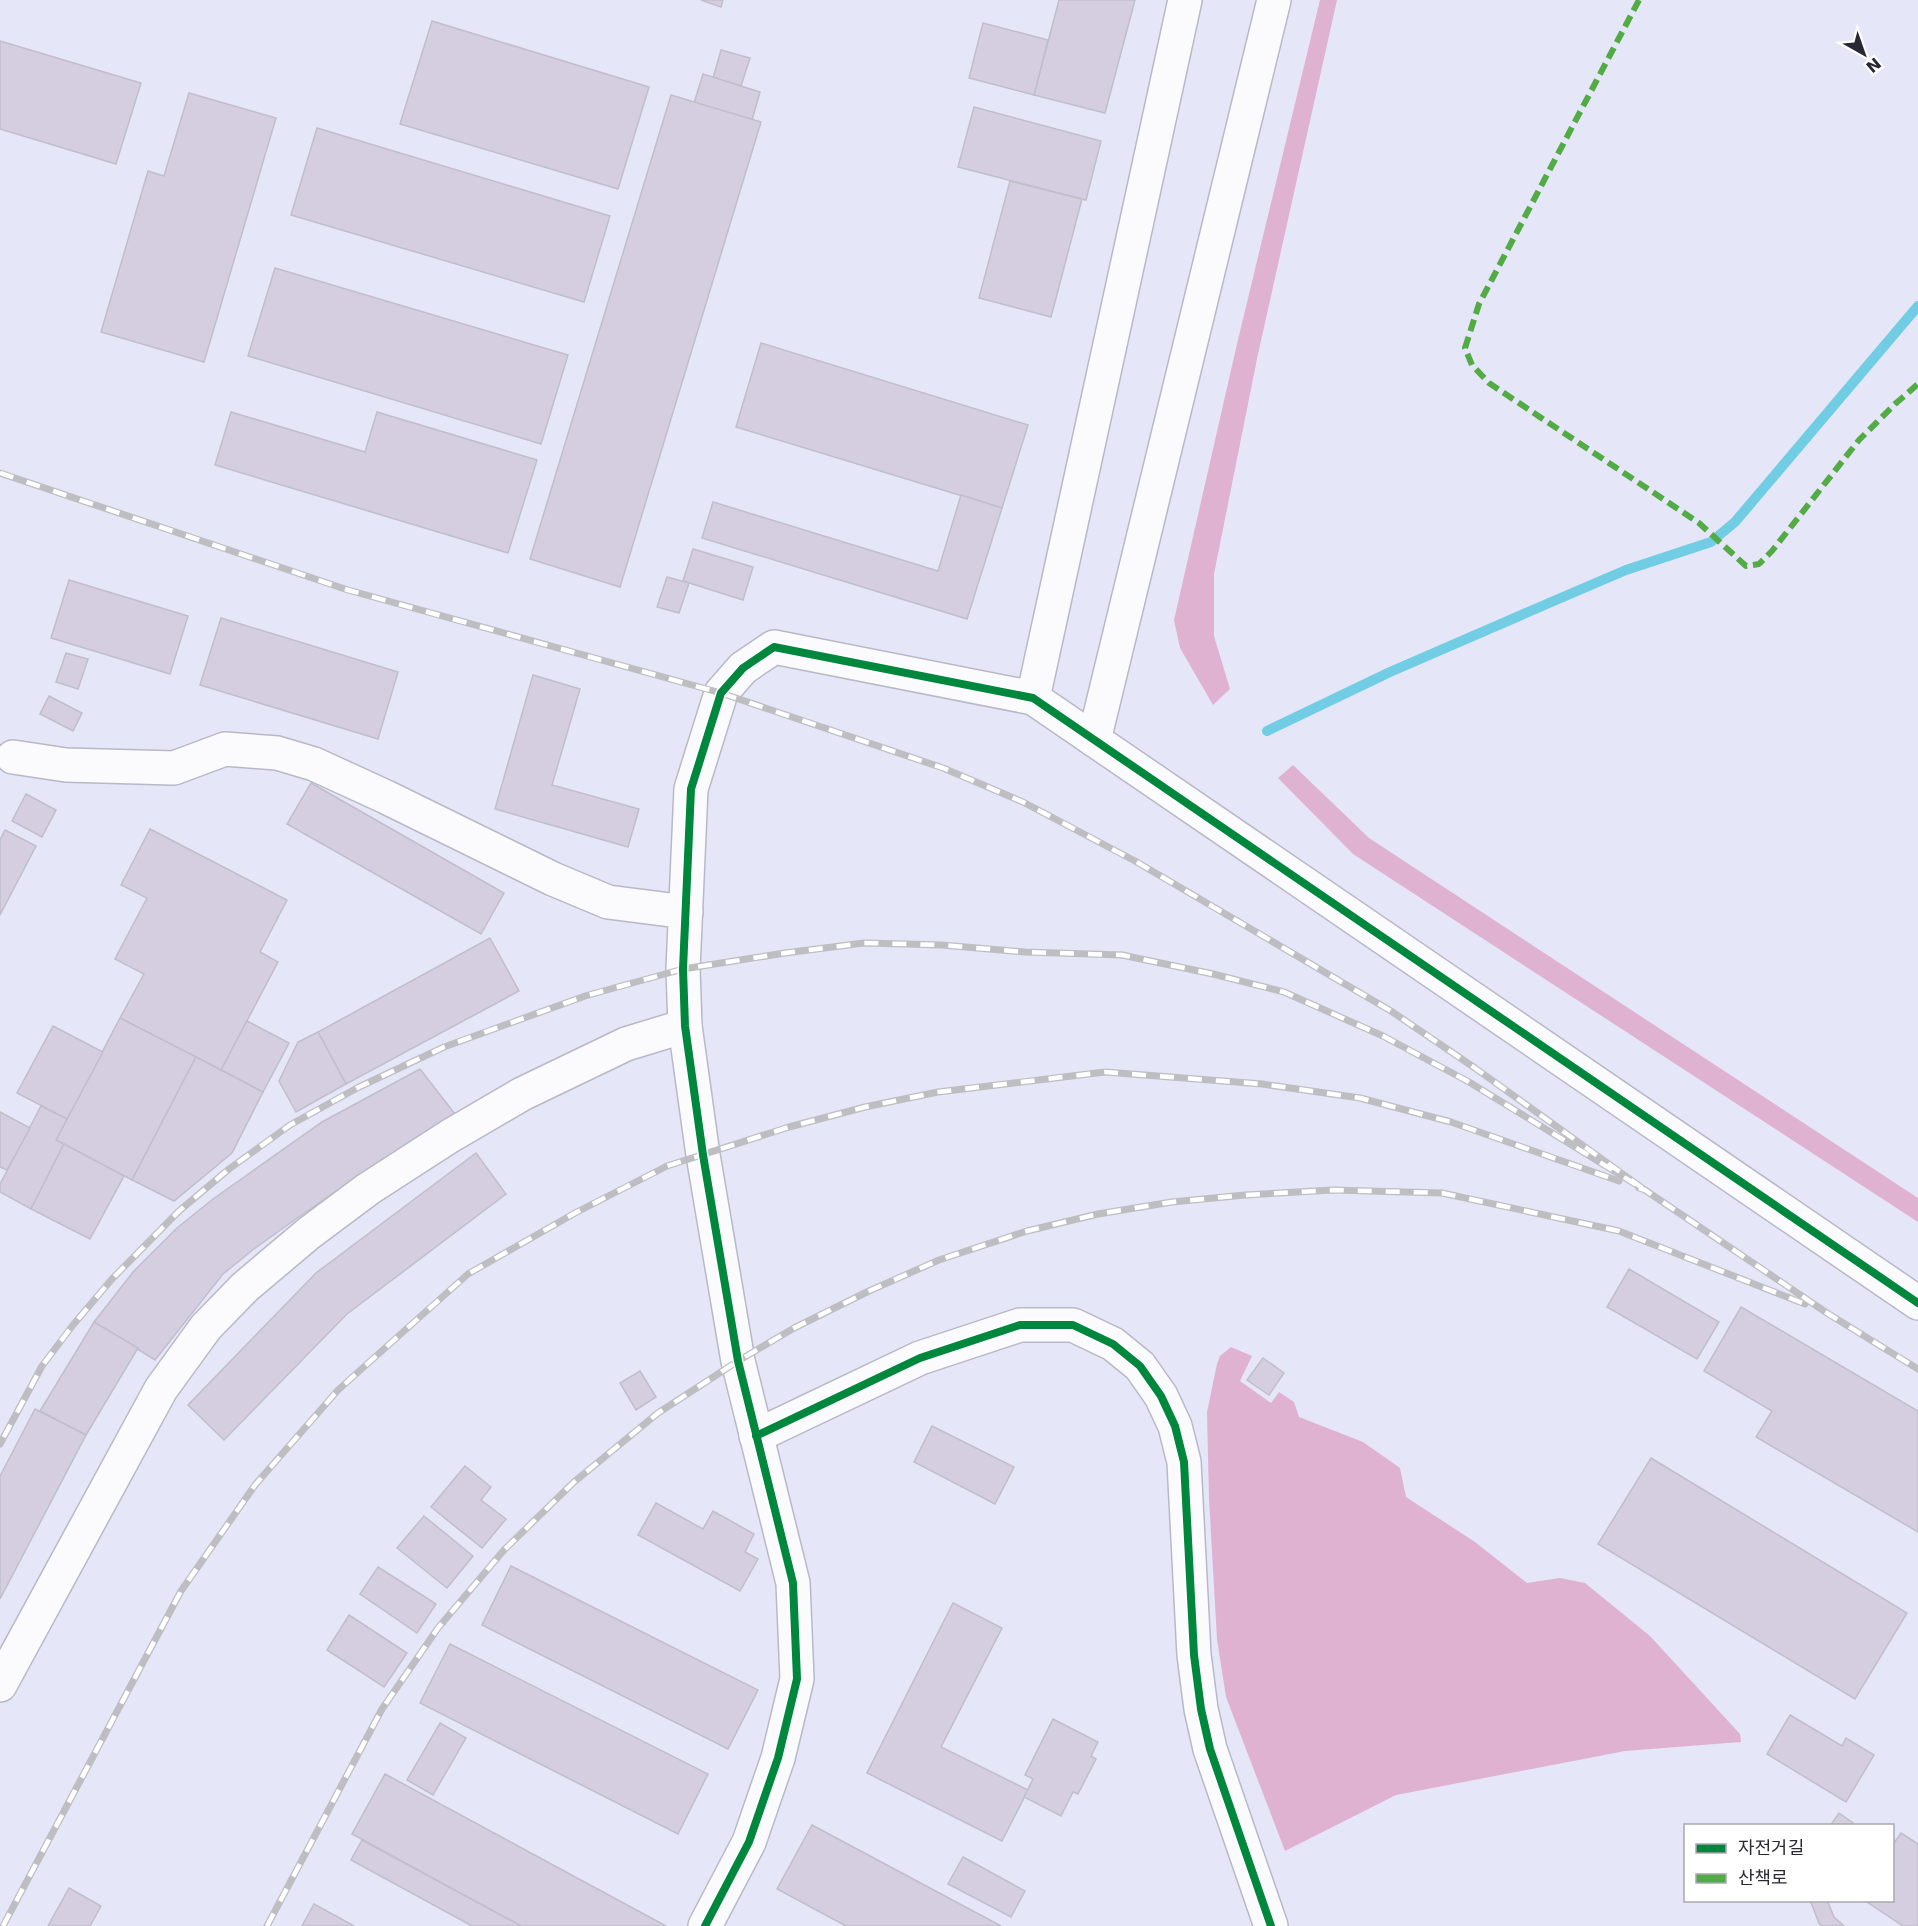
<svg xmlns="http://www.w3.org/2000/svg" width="1918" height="1926" font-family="'DejaVu Sans','Noto Sans KR',sans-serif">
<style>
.forest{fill:#e0b2d1}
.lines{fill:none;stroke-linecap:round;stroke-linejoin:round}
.stream{stroke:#70cde3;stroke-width:10}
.building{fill:#d5cee0;stroke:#c1becb;stroke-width:1.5}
.minor-casing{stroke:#b8b9c6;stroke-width:36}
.tertiary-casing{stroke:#b8b9c6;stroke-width:36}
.minor{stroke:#fbfbfe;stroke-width:33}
.tertiary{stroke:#fbfbfe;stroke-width:33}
.rail-casing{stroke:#bebec2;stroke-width:7}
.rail{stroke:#fff;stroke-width:4.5;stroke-dasharray:14;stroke-linecap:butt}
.quiet{stroke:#53ab45;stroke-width:6;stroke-dasharray:12 6;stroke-linecap:butt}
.cycleway-casing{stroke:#fff;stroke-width:11}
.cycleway{stroke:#00873e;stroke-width:8}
</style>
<rect width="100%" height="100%" fill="#e5e6f7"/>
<g class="forest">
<path d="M 1320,0 L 1337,0 L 1258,354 L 1214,574 L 1214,636 L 1230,689 L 1213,705 L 1180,648 L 1174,620 L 1237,344 Z"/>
<path d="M 1293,765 L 1369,838 L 1918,1198 L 1918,1222 L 1353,854 L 1278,778 Z"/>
<path d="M 1231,1347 L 1252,1356 L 1240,1381 L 1271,1403 L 1279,1392 L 1294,1402 L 1299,1417 L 1363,1442 L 1400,1468 L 1406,1497 L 1475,1542 L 1527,1583 L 1560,1578 L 1585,1583 L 1650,1636 L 1740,1734 L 1741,1742 L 1625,1751 L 1396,1795 L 1285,1851 L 1226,1697 L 1217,1639 L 1209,1499 L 1207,1412 L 1217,1364 L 1220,1356 Z"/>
</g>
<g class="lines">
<path class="stream" d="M 1267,731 L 1390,672 L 1549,603 L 1626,570 L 1711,542 L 1735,522 L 1918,306"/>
</g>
<g class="building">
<path d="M 701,0 L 723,0 L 721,7 Z"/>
<path d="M 1059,0 L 1135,0 L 1105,113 L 1034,95 Z"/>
<path d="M 432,21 L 649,87 L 618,189 L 400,124 Z"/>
<path d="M 983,23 L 1048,40 L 1034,95 L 969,78 Z"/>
<path d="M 0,41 L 141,83 L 116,164 L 0,129 Z"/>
<path d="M 721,50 L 750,58 L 741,86 L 713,78 Z"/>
<path d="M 703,74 L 760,92 L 752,120 L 694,103 Z"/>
<path d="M 189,93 L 276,118 L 204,362 L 101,332 L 148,171 L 164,176 Z"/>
<path d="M 671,95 L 761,122 L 620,587 L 530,559 Z"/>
<path d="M 974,107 L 1101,141 L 1086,200 L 958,167 Z"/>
<path d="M 317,128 L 610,216 L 584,302 L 291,215 Z"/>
<path d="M 1010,181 L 1082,199 L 1051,317 L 979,298 Z"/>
<path d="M 275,268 L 568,355 L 541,444 L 248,356 Z"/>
<path d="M 761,343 L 1028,425 L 1002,508 L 736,427 Z"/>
<path d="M 231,412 L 365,452 L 377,412 L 537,460 L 508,553 L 215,465 Z"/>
<path d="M 961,495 L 1002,508 L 967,619 L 702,538 L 713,502 L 938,571 Z"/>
<path d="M 693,549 L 753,567 L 743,600 L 683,581 Z"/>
<path d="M 667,577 L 689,583 L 679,613 L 657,607 Z"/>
<path d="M 69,580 L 188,616 L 170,674 L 51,638 Z"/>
<path d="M 221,618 L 398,672 L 378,739 L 200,685 Z"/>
<path d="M 66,653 L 88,659 L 78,689 L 56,682 Z"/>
<path d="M 533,675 L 580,689 L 552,785 L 639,809 L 628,847 L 495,809 Z"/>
<path d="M 49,696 L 82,713 L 73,731 L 40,714 Z"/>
<path d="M 311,783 L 504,893 L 481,934 L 287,824 Z"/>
<path d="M 26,794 L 56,810 L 42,837 L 12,821 Z"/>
<path d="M 150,829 L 287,900 L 260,952 L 278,962 L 221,1070 L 120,1018 L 144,974 L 115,959 L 147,898 L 121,885 Z"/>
<path d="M 5,830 L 36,846 L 0,915 L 0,840 Z"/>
<path d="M 490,938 L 519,991 L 346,1084 L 318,1032 Z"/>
<path d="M 120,1018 L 196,1057 L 132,1180 L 56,1140 Z"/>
<path d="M 247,1021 L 289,1043 L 263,1092 L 221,1070 Z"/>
<path d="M 53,1026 L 103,1052 L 67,1119 L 17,1093 Z"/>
<path d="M 318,1032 L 346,1084 L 296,1112 L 279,1081 L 298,1042 Z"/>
<path d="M 196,1057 L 263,1092 L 232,1153 L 174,1201 L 132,1180 Z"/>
<path d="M 420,1069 L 455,1114 L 359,1176 L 300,1216 L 254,1249 L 223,1274 L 155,1360 L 94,1322 L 133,1272 L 177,1228 L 213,1199 L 322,1122 Z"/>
<path d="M 41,1106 L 67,1119 L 56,1140 L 64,1144 L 31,1209 L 0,1192 L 0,1184 Z"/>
<path d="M 0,1112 L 30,1128 L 7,1170 L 0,1167 Z"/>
<path d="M 64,1144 L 124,1176 L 90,1239 L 31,1209 Z"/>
<path d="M 476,1153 L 506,1194 L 347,1314 L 224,1440 L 188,1405 L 316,1273 Z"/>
<path d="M 1629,1269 L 1719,1322 L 1697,1359 L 1607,1307 Z"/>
<path d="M 1741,1307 L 1918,1411 L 1918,1532 L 1756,1437 L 1772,1411 L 1704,1371 Z"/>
<path d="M 94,1322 L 138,1348 L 86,1435 L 40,1411 Z"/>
<path d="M 1263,1358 L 1284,1373 L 1269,1395 L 1247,1380 Z"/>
<path d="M 640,1371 L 656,1397 L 636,1410 L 620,1383 Z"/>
<path d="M 35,1409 L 86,1435 L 0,1599 L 0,1476 Z"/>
<path d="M 932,1426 L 1014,1467 L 995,1504 L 914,1462 Z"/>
<path d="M 1651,1458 L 1907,1613 L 1855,1699 L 1598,1544 Z"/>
<path d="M 465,1466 L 491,1487 L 481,1500 L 506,1519 L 482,1548 L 431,1507 Z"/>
<path d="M 656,1503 L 703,1529 L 713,1511 L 754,1534 L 745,1552 L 758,1559 L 740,1591 L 638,1535 Z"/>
<path d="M 424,1516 L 473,1556 L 447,1588 L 397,1548 Z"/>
<path d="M 511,1566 L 758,1690 L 728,1749 L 482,1625 Z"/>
<path d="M 378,1567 L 436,1604 L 417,1633 L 360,1594 Z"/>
<path d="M 953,1603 L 1002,1628 L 941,1747 L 1028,1790 L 1002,1841 L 867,1773 Z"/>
<path d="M 349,1615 L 407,1653 L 384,1687 L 327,1650 Z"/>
<path d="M 450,1644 L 708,1774 L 678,1834 L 420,1703 Z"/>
<path d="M 1790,1715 L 1842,1746 L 1846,1738 L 1874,1755 L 1846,1802 L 1767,1754 Z"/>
<path d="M 1053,1719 L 1098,1742 L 1091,1756 L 1096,1759 L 1078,1794 L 1073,1792 L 1061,1816 L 1024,1797 L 1033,1779 L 1025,1775 Z"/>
<path d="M 440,1723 L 466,1738 L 433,1795 L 407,1780 Z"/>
<path d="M 385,1774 L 666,1926 L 521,1926 L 352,1834 Z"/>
<path d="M 1839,1813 L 1853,1823 L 1851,1826 L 1830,1826 Z"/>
<path d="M 812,1825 L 1001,1926 L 846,1926 L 777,1889 Z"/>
<path d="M 1901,1833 L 1918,1844 L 1918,1926 L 1903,1926 L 1864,1900 L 1892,1900 L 1892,1846 Z"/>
<path d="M 362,1840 L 521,1926 L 472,1926 L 351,1860 Z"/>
<path d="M 963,1857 L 1025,1891 L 1011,1917 L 948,1884 Z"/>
<path d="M 69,1888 L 101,1906 L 90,1926 L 48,1926 Z"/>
<path d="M 1810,1900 L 1827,1900 L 1834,1917 L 1844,1926 L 1822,1926 L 1819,1923 Z"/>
<path d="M 314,1904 L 354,1926 L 302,1926 Z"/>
</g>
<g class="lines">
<defs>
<g id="minor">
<path d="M 1094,740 L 1274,0"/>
<path d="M 13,757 L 66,765 L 174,768 L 225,749 L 277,753 L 314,764 L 386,797 L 553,879 L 608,902 L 686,912"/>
<path d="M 756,1436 L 920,1358 L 1020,1325 L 1073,1325 L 1113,1344 L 1140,1366 L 1161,1396 L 1175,1426 L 1184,1462 L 1194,1655 L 1201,1709 L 1210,1749 L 1271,1926"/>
<path d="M 0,1685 L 161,1389 L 206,1327 L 245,1287 L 309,1233 L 368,1189 L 450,1136 L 522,1094 L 626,1044 L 685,1026"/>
<path d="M 705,1926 L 749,1842 L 778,1758 L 797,1679 L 793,1583 L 738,1361 L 703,1155 L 685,1026 L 683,969 L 691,789 L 721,693 L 743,668 L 774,647 L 1033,698 L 1918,1303"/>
</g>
<path id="tertiary" d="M 1033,698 L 1185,0"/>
</defs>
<use href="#minor" class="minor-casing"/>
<use href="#tertiary" class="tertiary-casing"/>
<use href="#minor" class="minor"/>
<use href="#tertiary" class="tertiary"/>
<defs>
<g id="rail">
<path d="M 0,473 L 348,590 L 721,693 L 943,768 L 1023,802 L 1135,861 L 1391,1011 L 1475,1068 L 1645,1190 L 1469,1082 L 1383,1036 L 1284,992 L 1213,974 L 1122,955 L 1025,952 L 942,945 L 864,943 L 785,953 L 683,969 L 585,996 L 444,1047 L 359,1087 L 290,1125 L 229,1169 L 179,1211 L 112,1279 L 73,1325 L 42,1366 L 0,1444"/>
<path d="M 1639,1188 L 1645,1190 L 1827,1313 L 1918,1369"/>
<path d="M 3,1926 L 181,1591 L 255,1485 L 338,1390 L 468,1274 L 575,1213 L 667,1166 L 789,1127 L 865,1107 L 938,1092 L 1105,1072 L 1262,1084 L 1360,1098 L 1451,1122 L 1619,1181"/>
<path d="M 267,1926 L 382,1709 L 438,1628 L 504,1550 L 574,1482 L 658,1413 L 738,1361 L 794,1328 L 869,1291 L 939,1260 L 1027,1231 L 1098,1214 L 1172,1202 L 1245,1195 L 1333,1190 L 1442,1193 L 1619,1231 L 1805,1304"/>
</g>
</defs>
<use href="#rail" class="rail-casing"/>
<use href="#rail" class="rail"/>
<path class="quiet" d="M 1639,0 L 1479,304 L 1465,348 L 1472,365 L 1489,383 L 1699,523 L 1746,566 L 1759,564 L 1772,551 L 1859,440 L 1895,404 L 1918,384"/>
<defs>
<g id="cycleway">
<path d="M 756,1436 L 920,1358 L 1020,1325 L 1073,1325 L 1113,1344 L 1140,1366 L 1161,1396 L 1175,1426 L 1184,1462 L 1194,1655 L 1201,1709 L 1210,1749 L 1271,1926"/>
<path d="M 705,1926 L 749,1842 L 778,1758 L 797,1679 L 793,1583 L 738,1361 L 703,1155 L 685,1026 L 683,969 L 691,789 L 721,693 L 743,668 L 774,647 L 1033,698 L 1918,1303"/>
</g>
</defs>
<use href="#cycleway" class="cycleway-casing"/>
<use href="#cycleway" class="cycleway"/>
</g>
<rect x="1684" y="1824" width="210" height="78" fill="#ffffff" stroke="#a9a9ae" stroke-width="1.5"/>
<rect x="1696" y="1844" width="30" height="9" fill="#00873e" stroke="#a9a9ae" stroke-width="1.5"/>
<text x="1738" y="1854" font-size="18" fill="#282934">자전거길</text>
<rect x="1696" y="1874" width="30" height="9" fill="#53ab45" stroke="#a9a9ae" stroke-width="1.5"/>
<text x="1738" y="1884" font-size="18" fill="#282934">산책로</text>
<g transform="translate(1864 54) rotate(140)" stroke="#ffffff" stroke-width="4.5" paint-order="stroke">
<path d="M0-4.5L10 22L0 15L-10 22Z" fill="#282934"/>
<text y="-9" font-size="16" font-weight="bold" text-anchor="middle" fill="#282934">N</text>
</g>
</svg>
